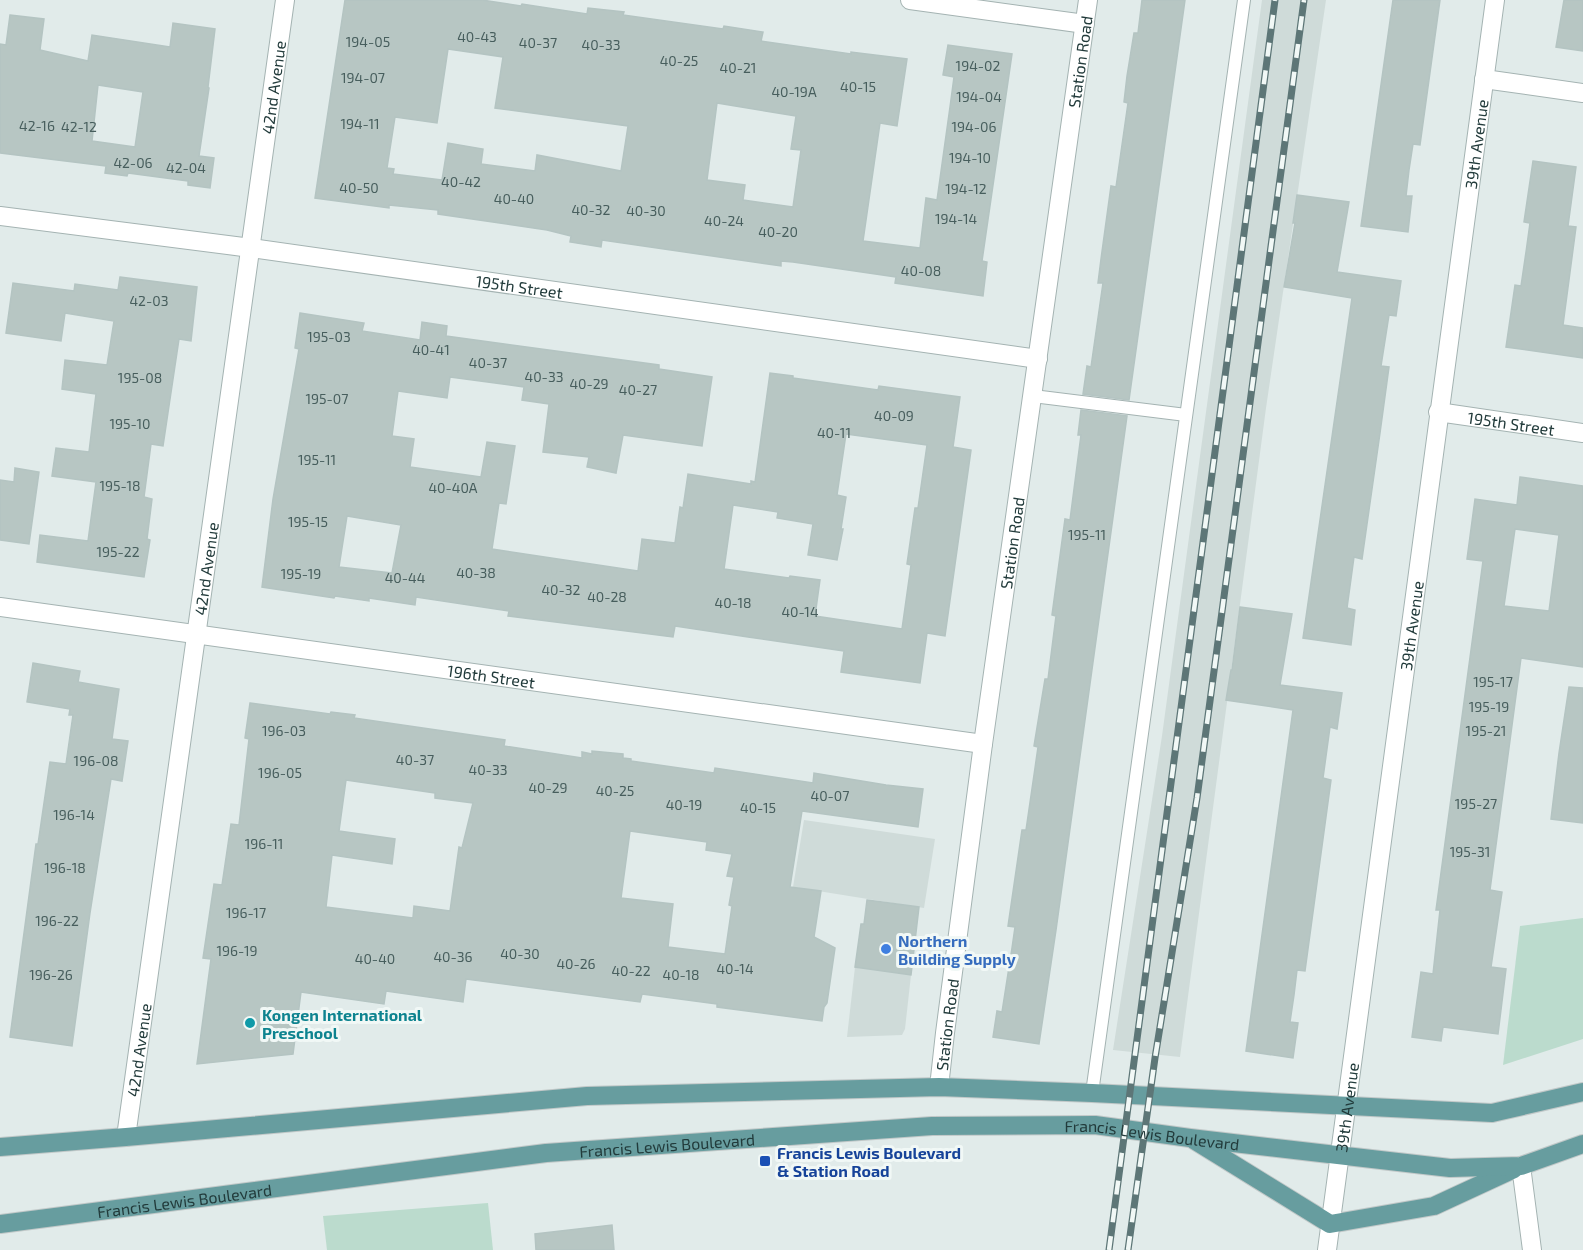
<svg xmlns="http://www.w3.org/2000/svg" width="1583" height="1250" font-family="'Exo 2',sans-serif">
<style>
.built{fill:#cfdbd9}
.green{fill:#bbdbcd}
.building{fill:#b7c6c3;stroke:#b4c4c2;stroke-width:1.5;fill-rule:evenodd}
.lines{fill:none;stroke-linecap:round;stroke-linejoin:round}
.lane-casing{stroke:#a4b3b2;stroke-width:14}
.street-casing{stroke:#a4b3b2;stroke-width:20}
.primary-casing{stroke:#c1c8c8;stroke-width:20}
.lane{stroke:#fff;stroke-width:12}
.street{stroke:#fff;stroke-width:18}
.primary{stroke:#679d9f;stroke-width:18}
.rail-casing{stroke:#5d7677;stroke-width:7}
.rail{stroke:#f1f8f6;stroke-width:4.5;stroke-dasharray:14;stroke-linecap:butt}
.shop-dot{fill:#3f7fe0;stroke:#f1f8f6;stroke-width:2}
.culture-dot{fill:#0f9aa8;stroke:#f1f8f6;stroke-width:2}
.transit-dot{fill:#1a4fb4;stroke:#f1f8f6;stroke-width:2}
.labels{text-anchor:middle;dominant-baseline:central;stroke-width:6;stroke-linejoin:round;paint-order:stroke}
.number-label{font-size:14px;fill:#475e5d}
.street-label{font-size:16px;fill:#223b3b;stroke:#f1f8f6}
.shop-label{font-size:16px;font-weight:bold;fill:#366cbe;stroke:#f1f8f6;text-anchor:start}
.culture-label{font-size:16px;font-weight:bold;fill:#0d838f;stroke:#f1f8f6;text-anchor:start}
.transit-label{font-size:16px;font-weight:bold;fill:#164399;stroke:#f1f8f6;text-anchor:start}
</style>
<rect width="100%" height="100%" fill="#e1ebea"/>
<g class="built">
<path d="M 1262,0 L 1326,0 L 1266,408 L 1180,1057 L 1113,1050 L 1162,736 Z"/>
<path d="M 804,820 L 935,839 L 924,908 L 793,887 Z"/>
<path d="M 855,967 L 911,975 L 905,1029 L 902,1035 L 847,1037 Z"/>
</g>
<g class="green">
<path d="M 1583,918 L 1583,1039 L 1503,1065 L 1520,926 Z"/>
<path d="M 488,1203 L 493,1250 L 327,1250 L 323,1216 Z"/>
</g>
<g class="building">
<path d="M 345,0 L 482,0 L 521,6 L 522,4 L 587,14 L 588,8 L 624,12 L 623,15 L 723,29 L 724,26 L 763,32 L 761,41 L 851,54 L 851,52 L 907,59 L 897,126 L 880,123 L 863,241 L 920,248 L 926,198 L 937,200 L 950,107 L 954,77 L 943,75 L 948,45 L 1012,54 L 982,261 L 987,262 L 983,296 L 895,283 L 896,277 L 793,262 L 781,261 L 781,266 L 602,240 L 601,247 L 570,242 L 571,236 L 547,230 L 438,214 L 438,210 L 389,205 L 389,208 L 315,198 ZM 448,49 L 503,57 L 495,108 L 628,126 L 621,171 L 537,155 L 535,171 L 481,164 L 483,149 L 448,143 L 442,180 L 393,174 L 394,169 L 387,168 L 395,117 L 437,123 ZM 717,103 L 796,116 L 791,149 L 801,150 L 793,207 L 743,200 L 745,185 L 707,180 Z"/>
<path d="M 1142,0 L 1185,0 L 1129,400 L 1083,394 L 1087,366 L 1091,367 L 1103,283 L 1098,283 L 1101,259 L 1111,186 L 1116,187 L 1128,103 L 1124,102 L 1127,76 L 1134,33 L 1138,33 Z"/>
<path d="M 1393,0 L 1440,0 L 1420,145 L 1413,144 L 1409,170 L 1406,196 L 1412,196 L 1408,232 L 1361,226 Z"/>
<path d="M 1564,0 L 1583,0 L 1583,51 L 1556,47 Z"/>
<path d="M 10,15 L 44,19 L 40,50 L 88,61 L 92,35 L 170,47 L 173,23 L 215,29 L 208,87 L 209,88 L 199,156 L 214,158 L 210,188 L 188,185 L 188,181 L 128,173 L 127,176 L 105,173 L 106,166 L 0,153 L 0,44 L 6,45 ZM 98,85 L 143,92 L 135,147 L 92,141 Z"/>
<path d="M 1533,161 L 1576,167 L 1568,226 L 1576,227 L 1563,325 L 1583,328 L 1583,358 L 1506,347 L 1515,285 L 1521,286 L 1526,252 L 1530,223 L 1524,222 Z"/>
<path d="M 1297,195 L 1349,202 L 1337,272 L 1401,281 L 1396,316 L 1389,315 L 1381,366 L 1389,367 L 1380,433 L 1362,559 L 1354,557 L 1347,608 L 1355,610 L 1351,645 L 1303,638 L 1352,298 L 1284,287 L 1295,223 L 1293,223 Z"/>
<path d="M 120,277 L 197,287 L 191,341 L 179,339 L 163,446 L 151,444 L 144,497 L 152,499 L 147,539 L 150,540 L 144,577 L 37,562 L 40,535 L 88,541 L 96,482 L 52,476 L 56,448 L 89,452 L 96,394 L 62,389 L 65,360 L 107,365 L 114,321 L 65,313 L 61,341 L 6,333 L 13,283 L 74,291 L 75,284 L 118,290 Z"/>
<path d="M 300,313 L 364,323 L 362,331 L 420,340 L 422,322 L 447,326 L 446,336 L 659,365 L 659,369 L 712,377 L 702,446 L 623,435 L 616,473 L 587,467 L 589,457 L 543,452 L 549,404 L 522,400 L 524,387 L 450,377 L 447,398 L 398,391 L 392,436 L 414,439 L 410,467 L 481,477 L 487,442 L 515,446 L 506,504 L 499,503 L 492,549 L 638,571 L 642,539 L 675,543 L 680,507 L 683,508 L 688,474 L 751,484 L 751,481 L 755,482 L 770,373 L 793,376 L 793,378 L 878,390 L 879,386 L 960,397 L 953,447 L 971,450 L 945,636 L 927,633 L 920,683 L 841,672 L 844,651 L 748,637 L 675,626 L 673,637 L 508,616 L 509,611 L 416,597 L 415,605 L 369,598 L 369,601 L 335,596 L 334,598 L 262,587 L 273,499 L 299,349 L 295,348 ZM 846,434 L 927,445 L 918,508 L 915,508 L 907,564 L 911,565 L 902,629 L 815,616 L 820,580 L 790,576 L 789,578 L 724,569 L 733,505 L 778,512 L 777,518 L 813,524 L 808,555 L 837,560 L 843,529 L 841,529 L 846,497 L 837,495 ZM 347,516 L 401,525 L 392,573 L 339,567 Z"/>
<path d="M 1081,410 L 1127,416 L 1056,930 L 1039,1044 L 993,1037 L 997,1011 L 1002,1012 L 1012,948 L 1015,927 L 1008,926 L 1022,830 L 1026,830 L 1035,768 L 1038,747 L 1034,746 L 1045,679 L 1048,679 L 1056,616 L 1052,615 L 1065,519 L 1070,520 L 1081,435 L 1078,435 Z"/>
<path d="M 15,468 L 39,472 L 29,544 L 0,540 L 0,480 L 14,482 Z"/>
<path d="M 1520,477 L 1583,486 L 1583,667 L 1521,658 L 1490,890 L 1502,892 L 1491,967 L 1506,969 L 1498,1034 L 1443,1027 L 1441,1041 L 1412,1037 L 1421,972 L 1433,974 L 1440,910 L 1436,910 L 1483,561 L 1467,559 L 1475,499 L 1517,505 ZM 1515,529 L 1559,535 L 1549,611 L 1504,606 Z"/>
<path d="M 1240,607 L 1292,614 L 1280,685 L 1342,693 L 1337,729 L 1330,727 L 1323,778 L 1331,780 L 1305,971 L 1297,970 L 1294,995 L 1290,1022 L 1298,1023 L 1293,1058 L 1246,1051 L 1293,710 L 1226,700 L 1231,670 L 1232,670 Z"/>
<path d="M 33,663 L 80,671 L 78,682 L 119,689 L 112,739 L 128,741 L 122,781 L 111,779 L 90,913 L 72,1046 L 10,1037 L 36,844 L 38,844 L 50,762 L 66,764 L 73,715 L 69,715 L 70,709 L 27,702 Z"/>
<path d="M 1569,687 L 1583,688 L 1583,823 L 1551,819 L 1559,753 Z"/>
<path d="M 250,703 L 330,714 L 331,712 L 355,715 L 354,718 L 505,740 L 504,746 L 582,758 L 582,752 L 592,754 L 592,751 L 623,754 L 623,758 L 631,759 L 631,761 L 714,773 L 715,768 L 813,783 L 814,773 L 886,785 L 923,789 L 918,827 L 802,811 L 790,887 L 821,891 L 814,937 L 835,948 L 827,1003 L 824,1007 L 822,1021 L 717,1007 L 717,1004 L 642,994 L 640,1002 L 466,979 L 463,1002 L 386,991 L 384,1004 L 301,992 L 293,1054 L 197,1064 L 211,959 L 203,958 L 214,884 L 222,885 L 231,824 L 239,825 L 249,739 L 245,738 ZM 346,780 L 435,793 L 435,798 L 473,803 L 462,848 L 459,847 L 450,911 L 414,906 L 413,918 L 326,907 L 332,855 L 392,864 L 395,839 L 339,831 ZM 630,831 L 707,842 L 706,850 L 732,854 L 727,876 L 734,877 L 729,905 L 732,906 L 725,954 L 668,947 L 673,904 L 621,898 Z"/>
<path d="M 867,900 L 919,907 L 911,975 L 855,967 L 861,924 L 864,924 Z"/>
<path d="M 612,1225 L 614,1250 L 536,1250 L 535,1234 Z"/>
</g>
<g class="lines">
<defs>
<g id="lane">
<path d="M 1033,396 L 1186,415"/>
<path d="M 1092,1093 L 1244,0"/>
</g>
<g id="street">
<path d="M 910,0 L 1085,24"/>
<path d="M 1484,79 L 1583,93"/>
<path id="s1" d="M 0,216 L 251,248 L 1038,359"/>
<path id="s2" d="M 1438,412 L 1583,433"/>
<path id="s3" d="M 0,607 L 983,744"/>
<path id="s4" d="M 939,1087 L 945,1033 L 983,744 L 1088,0"/>
<path id="s5" d="M 126,1137 L 285,0"/>
<path d="M 1521,1166 L 1532,1250"/>
<path id="s6" d="M 1327,1250 L 1495,0"/>
</g>
<g id="primary">
<path d="M 1194,1140 L 1330,1224 L 1434,1206 L 1514,1169"/>
<path d="M 0,1147 L 126,1137 L 587,1096 L 939,1087 L 1092,1093 L 1492,1113 L 1583,1092"/>
<path id="s7" d="M 0,1224 L 546,1153 L 932,1126 L 1095,1125 L 1190,1138 L 1450,1168 L 1521,1166 L 1583,1144"/>
</g>
</defs>
<use href="#lane" class="lane-casing"/>
<use href="#street" class="street-casing"/>
<use href="#primary" class="primary-casing"/>
<use href="#lane" class="lane"/>
<use href="#street" class="street"/>
<use href="#primary" class="primary"/>
<defs>
<g id="rail">
<path d="M 1109,1250 L 1275,0"/>
<path d="M 1128,1250 L 1155,1058 L 1197,798 L 1304,0"/>
</g>
</defs>
<use href="#rail" class="rail-casing"/>
<use href="#rail" class="rail"/>
</g>
<circle class="shop-dot" cx="886" cy="949" r="6"/>
<circle class="culture-dot" cx="250" cy="1023" r="6"/>
<rect class="transit-dot" x="759" y="1155" width="12" height="12" rx="3"/>
<g class="labels">
<g class="number-label">
<text x="477" y="36">40-43</text>
<text x="368" y="41">194-05</text>
<text x="538" y="42">40-37</text>
<text x="601" y="44">40-33</text>
<text x="679" y="60">40-25</text>
<text x="978" y="65">194-02</text>
<text x="738" y="67">40-21</text>
<text x="363" y="77">194-07</text>
<text x="858" y="86">40-15</text>
<text x="794" y="91">40-19A</text>
<text x="979" y="96">194-04</text>
<text x="360" y="123">194-11</text>
<text x="37" y="125">42-16</text>
<text x="79" y="126">42-12</text>
<text x="974" y="126">194-06</text>
<text x="970" y="157">194-10</text>
<text x="133" y="162">42-06</text>
<text x="186" y="167">42-04</text>
<text x="461" y="181">40-42</text>
<text x="359" y="187">40-50</text>
<text x="966" y="188">194-12</text>
<text x="514" y="198">40-40</text>
<text x="591" y="209">40-32</text>
<text x="646" y="210">40-30</text>
<text x="956" y="218">194-14</text>
<text x="724" y="220">40-24</text>
<text x="778" y="231">40-20</text>
<text x="921" y="270">40-08</text>
<text x="149" y="300">42-03</text>
<text x="329" y="336">195-03</text>
<text x="431" y="349">40-41</text>
<text x="488" y="362">40-37</text>
<text x="544" y="376">40-33</text>
<text x="140" y="377">195-08</text>
<text x="589" y="383">40-29</text>
<text x="638" y="389">40-27</text>
<text x="327" y="398">195-07</text>
<text x="894" y="415">40-09</text>
<text x="130" y="423">195-10</text>
<text x="834" y="432">40-11</text>
<text x="317" y="459">195-11</text>
<text x="120" y="485">195-18</text>
<text x="453" y="487">40-40A</text>
<text x="308" y="521">195-15</text>
<text x="1087" y="534">195-11</text>
<text x="118" y="551">195-22</text>
<text x="476" y="572">40-38</text>
<text x="301" y="573">195-19</text>
<text x="405" y="577">40-44</text>
<text x="561" y="589">40-32</text>
<text x="607" y="596">40-28</text>
<text x="733" y="602">40-18</text>
<text x="800" y="611">40-14</text>
<text x="1493" y="681">195-17</text>
<text x="1489" y="706">195-19</text>
<text x="284" y="730">196-03</text>
<text x="1486" y="730">195-21</text>
<text x="415" y="759">40-37</text>
<text x="96" y="760">196-08</text>
<text x="488" y="769">40-33</text>
<text x="280" y="772">196-05</text>
<text x="548" y="787">40-29</text>
<text x="615" y="790">40-25</text>
<text x="830" y="795">40-07</text>
<text x="1476" y="803">195-27</text>
<text x="684" y="804">40-19</text>
<text x="758" y="807">40-15</text>
<text x="74" y="814">196-14</text>
<text x="264" y="843">196-11</text>
<text x="1470" y="851">195-31</text>
<text x="65" y="867">196-18</text>
<text x="246" y="912">196-17</text>
<text x="57" y="920">196-22</text>
<text x="237" y="950">196-19</text>
<text x="520" y="953">40-30</text>
<text x="453" y="956">40-36</text>
<text x="375" y="958">40-40</text>
<text x="576" y="963">40-26</text>
<text x="735" y="968">40-14</text>
<text x="631" y="970">40-22</text>
<text x="51" y="974">196-26</text>
<text x="681" y="974">40-18</text>
</g>
<g class="street-label">
<text stroke="none"><textPath href="#s4" startOffset="1035">Station Road</textPath></text>
<text stroke="none"><textPath href="#s5" startOffset="1060">42nd Avenue</textPath></text>
<text stroke="none"><textPath href="#s6" startOffset="1116">39th Avenue</textPath></text>
<text stroke="none"><textPath href="#s1" startOffset="524">195th Street</textPath></text>
<text stroke="none"><textPath href="#s2" startOffset="74">195th Street</textPath></text>
<text stroke="none"><textPath href="#s4" startOffset="549">Station Road</textPath></text>
<text stroke="none"><textPath href="#s5" startOffset="574">42nd Avenue</textPath></text>
<text stroke="none"><textPath href="#s6" startOffset="630">39th Avenue</textPath></text>
<text stroke="none"><textPath href="#s3" startOffset="496">196th Street</textPath></text>
<text stroke="none"><textPath href="#s4" startOffset="63">Station Road</textPath></text>
<text stroke="none"><textPath href="#s5" startOffset="88">42nd Avenue</textPath></text>
<text stroke="none"><textPath href="#s6" startOffset="144">39th Avenue</textPath></text>
<text stroke="none"><textPath href="#s7" startOffset="1158">Francis Lewis Boulevard</textPath></text>
<text stroke="none"><textPath href="#s7" startOffset="672">Francis Lewis Boulevard</textPath></text>
<text stroke="none"><textPath href="#s7" startOffset="186">Francis Lewis Boulevard</textPath></text>
</g>
<g class="shop-label">
<text x="898" y="940">Northern<tspan x="898" dy="18">Building Supply</tspan></text>
</g>
<g class="culture-label">
<text x="262" y="1014">Kongen International<tspan x="262" dy="18">Preschool</tspan></text>
</g>
<g class="transit-label">
<text x="777" y="1152">Francis Lewis Boulevard<tspan x="777" dy="18">&amp; Station Road</tspan></text>
</g>
</g>
</svg>
